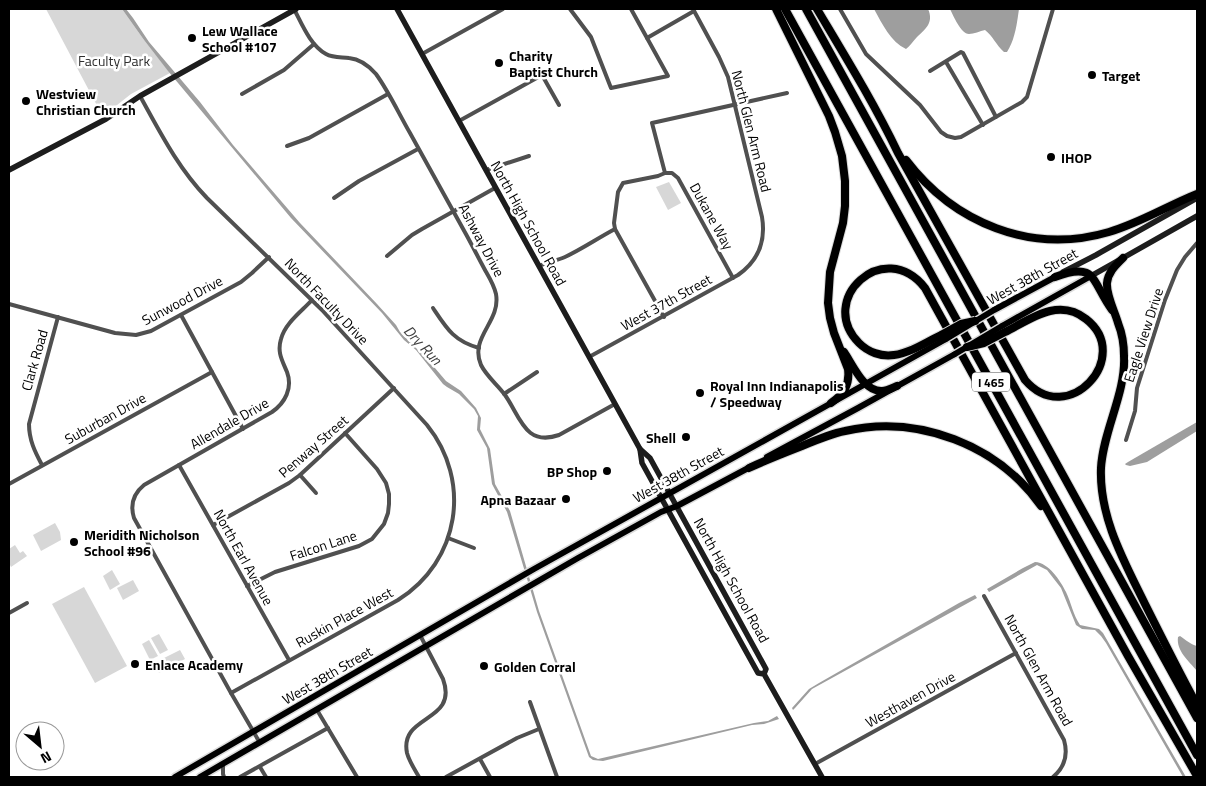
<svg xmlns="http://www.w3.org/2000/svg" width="1206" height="786" font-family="'Titillium Web',sans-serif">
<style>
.green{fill:#d7d7d7}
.water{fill:#9e9e9e}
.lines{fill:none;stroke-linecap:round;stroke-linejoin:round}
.primary-casing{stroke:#dbdbdb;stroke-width:9}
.highway-casing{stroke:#dbdbdb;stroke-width:10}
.street{stroke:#505050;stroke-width:4}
.secondary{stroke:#1d1d1d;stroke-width:5.5}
.primary{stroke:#000;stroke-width:6}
.highway{stroke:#000;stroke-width:8}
.primary-bridge-casing{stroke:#dbdbdb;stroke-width:9;stroke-linecap:butt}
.highway-bridge-casing{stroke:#dbdbdb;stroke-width:10;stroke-linecap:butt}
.primary-bridge{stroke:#000;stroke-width:6}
.highway-bridge{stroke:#000;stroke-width:8}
.poi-dot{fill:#000;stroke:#fff;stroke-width:2}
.labels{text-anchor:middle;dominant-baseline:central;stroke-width:5;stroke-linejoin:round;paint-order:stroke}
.shield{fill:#fff;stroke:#4c4c4c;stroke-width:1}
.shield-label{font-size:12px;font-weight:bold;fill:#000}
.poi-label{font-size:14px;font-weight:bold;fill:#000;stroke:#fff;text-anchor:start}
.park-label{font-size:14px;fill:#2e2e2e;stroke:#fff}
.street-label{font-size:14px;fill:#000;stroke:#fff}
.water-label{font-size:15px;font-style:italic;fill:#3f3f3f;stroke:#fff}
</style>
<rect width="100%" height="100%" fill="#fff"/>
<g class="green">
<path d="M 46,9 L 122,9 L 144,40 L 170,73 L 131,94 L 112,109 L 102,115 Z"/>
<path d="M 669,182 L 681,203 L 668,210 L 656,187 Z"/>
<path d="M 55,523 L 60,532 L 61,540 L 41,551 L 33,535 Z"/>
<path d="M 15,545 L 20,553 L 23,551 L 27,556 L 11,567 L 9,563 L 9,549 Z"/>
<path d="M 112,570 L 120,584 L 110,590 L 103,576 Z"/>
<path d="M 133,580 L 139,591 L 123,600 L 117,588 Z"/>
<path d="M 84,587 L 127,666 L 95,683 L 52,604 Z"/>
<path d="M 159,634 L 168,650 L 160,654 L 151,638 Z"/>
<path d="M 149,640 L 158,656 L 150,660 L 142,644 Z"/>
<path d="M 180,650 L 185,659 L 159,673 L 156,667 L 162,664 L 160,660 Z"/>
</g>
<g class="water">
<path d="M 122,9 L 126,9 L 133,18 L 149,42 L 200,102 L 233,145 L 300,223 L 377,304 L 396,325 L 400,332 L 429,361 L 446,381 L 461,391 L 476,408 L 481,418 L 480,429 L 490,449 L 495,484 L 510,511 L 539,611 L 591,756 L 598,759 L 754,723 L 768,721 L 777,716 L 779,719 L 764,724 L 752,725 L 603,761 L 593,760 L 589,757 L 537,612 L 507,512 L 492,484 L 487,448 L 477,430 L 478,416 L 474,409 L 459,394 L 447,387 L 443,384 L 416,350 L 404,340 L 382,313 L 291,218 L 168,71 L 144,40 Z"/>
<path d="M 874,9 L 928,9 C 934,22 926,29 917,37 C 913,41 910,46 906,49 C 890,41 883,25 874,9 Z"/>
<path d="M 950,9 L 1019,9 C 1017,23 1015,40 1007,52 L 1004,52 C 996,45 993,36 985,30 C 980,31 974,34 969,34 C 961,34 953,15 950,9 Z"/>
<path d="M 1197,422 L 1197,431 L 1147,462 L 1130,466 L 1126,465 L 1125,464 L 1128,462 Z"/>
<path d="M 1035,562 C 1049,563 1060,580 1066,592 C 1071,602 1073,615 1080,625 L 1099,629 L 1103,633 L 1186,777 L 1183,777 L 1106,643 L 1101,636 L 1095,630 L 1082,629 L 1076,625 L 1061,588 L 1047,570 L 1037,565 L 989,592 L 987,589 L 1023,568 Z"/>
<path d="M 975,595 L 977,598 L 812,689 L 795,708 L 793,710 L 792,708 L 809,689 L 819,683 L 959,603 Z"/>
<path d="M 1180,636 C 1186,640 1190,644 1197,646 L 1197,671 C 1189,661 1176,651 1178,637 Z"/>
</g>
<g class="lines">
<defs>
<g id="primary">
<path d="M 994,310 L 1055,277"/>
<path d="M 1002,326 L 1091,276"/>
<path d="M 767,457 L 858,408 L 955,354"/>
<path d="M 175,777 L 534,569 L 946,339"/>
<path d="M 200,777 L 578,558 L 661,512 L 677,506 L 752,466"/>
</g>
<g id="highway">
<path d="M 776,9 L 829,116 L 835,132 L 842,156 L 845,181 L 845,206 L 843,223 L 830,272 L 828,303 L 830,318 L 834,333 L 848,369 C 850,385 844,394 831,403"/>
<path d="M 785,9 L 1197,755"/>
<path d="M 806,9 L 1197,718"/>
<path d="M 817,9 C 845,56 874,103 898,153 L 1025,380 C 1068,430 1134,356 1086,319 C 1076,311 1063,308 1050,311 C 1036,314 1019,325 1005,332"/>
<path d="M 906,160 C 954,223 1031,255 1109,232 C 1140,223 1167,206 1197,194"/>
<path d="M 1123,258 C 1116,265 1108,272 1107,283 C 1106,295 1115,312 1118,323 C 1122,333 1124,345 1124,356 C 1126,393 1103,431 1101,468 C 1099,517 1124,561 1145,604 C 1162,638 1179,672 1197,705"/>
<path d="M 1055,277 C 1097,261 1091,281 1112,310"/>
<path d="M 943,334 C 928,341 911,353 894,355 C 881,357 868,352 859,343 C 816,300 884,236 925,288 L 1128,656 L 1197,776"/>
<path d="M 844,352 C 853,365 864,392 882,391 C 887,391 892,388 897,386"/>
<path d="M 749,468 C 766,460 784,453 802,446 C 816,440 830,434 845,431 C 918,414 998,445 1041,506"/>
</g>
</defs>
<use href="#primary" class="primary-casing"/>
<use href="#highway" class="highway-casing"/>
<g class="street">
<path d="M 294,9 C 302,24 310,45 326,54 C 333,58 341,57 349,58 C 360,59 369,66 376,74 C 389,92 399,114 410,133 C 429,168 448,202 467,236 C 473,247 479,259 485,270 C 489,277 494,285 496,294 C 501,322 469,337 481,365 C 487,377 498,385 505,395 C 520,416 525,447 559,435 L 615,404"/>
<path d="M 570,9 L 591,37 L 611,88 L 668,76 L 631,9"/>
<path d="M 840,9 L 866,54 L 920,105 L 941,132 L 947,136 L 955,138 L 961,137 L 1022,102 L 1027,97 L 1053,9"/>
<path d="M 647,38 L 694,11"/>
<path d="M 422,54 L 503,9"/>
<path d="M 946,62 L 983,125"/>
<path d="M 930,71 L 961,52 L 963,53 L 996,117"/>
<path d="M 242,94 L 284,70 L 314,44"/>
<path d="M 140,96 C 160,132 178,168 207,198 L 322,310 L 427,425 C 472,481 460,561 398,600 L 231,693"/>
<path d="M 459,121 L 542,75 L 559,105"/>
<path d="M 287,146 L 309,138 L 388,94"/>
<path d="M 486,170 L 529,156"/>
<path d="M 665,173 L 672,173 L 678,178 L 733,278"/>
<path d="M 334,198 L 359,181 L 418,149"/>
<path d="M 615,229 L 664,317"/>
<path d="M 387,256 L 412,235 L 422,229 L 495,188"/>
<path d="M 539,266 C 547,262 556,261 565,257 C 582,249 598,238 615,229 L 614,223 L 618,192 L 623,183 L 658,176 L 665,173 L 652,123 L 787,93"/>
<path d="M 9,304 L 115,333 L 136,335 L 151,331 L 241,282 L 252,273 L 269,257"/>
<path d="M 433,308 C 447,329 454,341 479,348"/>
<path d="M 181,315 L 243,429"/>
<path d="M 589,357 L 738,275 C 758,261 766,241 762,217 L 728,77 L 719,57 L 693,9"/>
<path d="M 504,394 L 537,372"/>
<path d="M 1126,440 L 1135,411 L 1137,388 L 1165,300 L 1177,270 L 1185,257 L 1197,243"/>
<path d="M 42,465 C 35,452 29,440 29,424 L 58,317"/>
<path d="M 179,465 L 289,660"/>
<path d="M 300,475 L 316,493"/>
<path d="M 9,484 L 212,372"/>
<path d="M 213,525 L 289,483 L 300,475 L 394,388"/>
<path d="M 448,538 L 474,548"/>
<path d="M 247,586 L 275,572 L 359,546 L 372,539 L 384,524 L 388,513 L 389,504 L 389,494 L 386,483 L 377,469 L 345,433"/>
<path d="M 984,596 L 1064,740 C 1068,754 1065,767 1053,777"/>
<path d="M 9,613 L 27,603"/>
<path d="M 530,702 L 557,777"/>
<path d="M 317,710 L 357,777"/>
<path d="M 260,743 L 231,693 L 134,518 C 130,505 133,494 144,485 L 272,412 C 285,403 293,388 287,372 C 282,360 277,352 281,339 C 285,323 302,311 312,300"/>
<path d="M 480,759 L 490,777"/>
<path d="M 223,764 L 223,774 L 224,777"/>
<path d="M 815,764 L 1016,653"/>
<path d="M 260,767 L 266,777"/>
<path d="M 240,777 L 328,728"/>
<path d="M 419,777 C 415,770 409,761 407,753 C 399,714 459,723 443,679 L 420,635"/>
<path d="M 446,777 L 517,738 L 539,729"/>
</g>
<g class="secondary">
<path d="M 397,9 L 640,449 L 650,458 L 766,669 L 764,674"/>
<path d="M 9,170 L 106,119 L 140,96 L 296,9"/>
<path d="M 1063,272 L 1096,255 L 1197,198"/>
<path d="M 1091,276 L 1197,216"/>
<path d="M 640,449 L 642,463 L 743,646 L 758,673 L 764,674 L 822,777"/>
</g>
<use href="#primary" class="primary"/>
<use href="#highway" class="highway"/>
<defs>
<g id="primary-bridge">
<path d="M 946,339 L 994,310"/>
<path d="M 955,354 L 1002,326"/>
</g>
<g id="highway-bridge">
<path d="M 943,334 L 961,324 L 975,321"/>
<path d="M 967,347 L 984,343 L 1005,332"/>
</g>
</defs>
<use href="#primary-bridge" class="primary-bridge-casing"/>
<use href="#highway-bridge" class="highway-bridge-casing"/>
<use href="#primary-bridge" class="primary-bridge"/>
<use href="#highway-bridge" class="highway-bridge"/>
</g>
<g class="poi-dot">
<circle cx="192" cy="38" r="5"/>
<circle cx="499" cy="63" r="5"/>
<circle cx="1092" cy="75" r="5"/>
<circle cx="26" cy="101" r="5"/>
<circle cx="1051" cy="157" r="5"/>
<circle cx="700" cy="393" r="5"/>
<circle cx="686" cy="437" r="5"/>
<circle cx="607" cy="471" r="5"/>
<circle cx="566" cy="499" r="5"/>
<circle cx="74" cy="542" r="5"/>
<circle cx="135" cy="664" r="5"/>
<circle cx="484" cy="666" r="5"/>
</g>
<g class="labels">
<rect class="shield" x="972" y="372.5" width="38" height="19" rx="4"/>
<g class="shield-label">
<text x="991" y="382">I 465</text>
</g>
<g class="poi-label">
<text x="202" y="30">Lew Wallace<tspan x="202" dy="16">School #107</tspan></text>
<text x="509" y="55">Charity<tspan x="509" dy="16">Baptist Church</tspan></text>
<text x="1102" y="75">Target</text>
<text x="36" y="93">Westview<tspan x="36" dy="16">Christian Church</tspan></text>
<text x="1061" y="157">IHOP</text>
<text x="710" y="385">Royal Inn Indianapolis<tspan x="710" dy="16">/ Speedway</tspan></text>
<text x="676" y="437" text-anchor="end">Shell</text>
<text x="597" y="471" text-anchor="end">BP Shop</text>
<text x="556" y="499" text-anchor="end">Apna Bazaar</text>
<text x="84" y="534">Meridith Nicholson<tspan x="84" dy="16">School #96</tspan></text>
<text x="145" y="664">Enlace Academy</text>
<text x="494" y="666">Golden Corral</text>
</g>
<g class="park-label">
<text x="114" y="60">Faculty Park</text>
</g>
<g class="street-label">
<text transform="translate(752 131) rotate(76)">North Glen Arm Road</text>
<text transform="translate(712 216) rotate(61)">Dukane Way</text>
<text transform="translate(529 223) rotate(61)">North High School Road</text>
<text transform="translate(482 240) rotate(62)">Ashway Drive</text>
<text transform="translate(1032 276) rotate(-29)">West 38th Street</text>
<text transform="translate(182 300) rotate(-28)">Sunwood Drive</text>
<text transform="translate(327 301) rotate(46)">North Faculty Drive</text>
<text transform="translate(666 302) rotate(-29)">West 37th Street</text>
<text transform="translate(1143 335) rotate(-72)">Eagle View Drive</text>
<text transform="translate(34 360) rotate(-74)">Clark Road</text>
<text transform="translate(105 418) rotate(-29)">Suburban Drive</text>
<text transform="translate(229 423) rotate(-30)">Allendale Drive</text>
<text transform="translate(313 446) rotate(-41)">Penway Street</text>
<text transform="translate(678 474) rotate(-29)">West 38th Street</text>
<text transform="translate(323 545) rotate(-18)">Falcon Lane</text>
<text transform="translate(244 557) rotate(61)">North Earl Avenue</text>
<text transform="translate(732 580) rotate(61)">North High School Road</text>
<text transform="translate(344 617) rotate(-29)">Ruskin Place West</text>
<text transform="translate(1039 670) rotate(61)">North Glen Arm Road</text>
<text transform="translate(327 675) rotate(-30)">West 38th Street</text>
<text transform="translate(910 699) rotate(-29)">Westhaven Drive</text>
</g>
<g class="water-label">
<text transform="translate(423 345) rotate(47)">Dry Run</text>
</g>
</g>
<rect width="1206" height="786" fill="none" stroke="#000000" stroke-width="20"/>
<g transform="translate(40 746) rotate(152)"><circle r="24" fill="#ffffff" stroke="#999999"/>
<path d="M0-4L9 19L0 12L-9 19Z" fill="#000000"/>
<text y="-8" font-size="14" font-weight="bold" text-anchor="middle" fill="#000000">N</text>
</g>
</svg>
